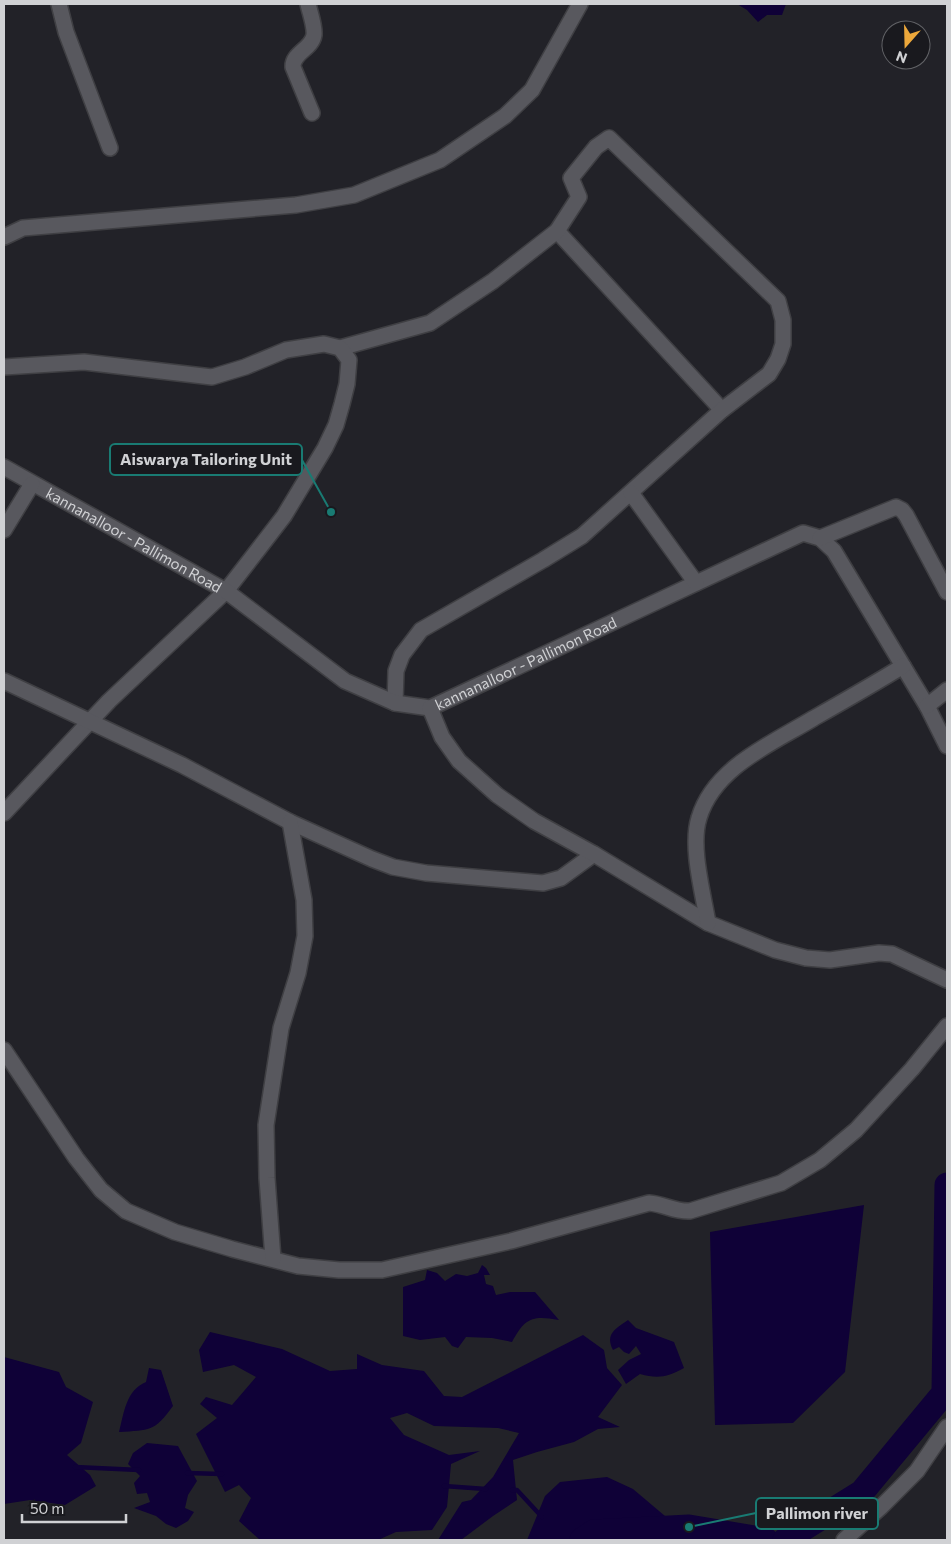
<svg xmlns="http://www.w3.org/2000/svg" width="951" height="1544" font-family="Commissioner,sans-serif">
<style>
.water{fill:#0f0137}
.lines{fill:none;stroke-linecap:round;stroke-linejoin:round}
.stream{stroke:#0f0137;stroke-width:4.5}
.river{stroke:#0f0137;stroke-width:25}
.minor-casing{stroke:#3f3f43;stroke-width:18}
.minor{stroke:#58585e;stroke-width:15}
.labels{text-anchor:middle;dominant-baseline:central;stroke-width:5;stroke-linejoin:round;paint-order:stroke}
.street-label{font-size:15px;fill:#d0d1d4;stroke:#19191e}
.leader{fill:none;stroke:#197b73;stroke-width:2}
.callout-dot{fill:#197b73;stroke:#19191e;stroke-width:2}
.callout{fill:#19191e;stroke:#197b73;stroke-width:2}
.callout-label{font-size:16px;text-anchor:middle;font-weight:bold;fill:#d0d1d4}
</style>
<rect width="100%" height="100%" fill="#222228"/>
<g class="water">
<path d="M 737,4 L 786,4 L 782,15 L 767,15 L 758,22 L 747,10 Z"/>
<path d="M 864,1205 L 845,1372 L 793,1423 L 715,1425 L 710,1232 Z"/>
<path d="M 482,1265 L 486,1268 L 490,1275 L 484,1275 L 486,1284 L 493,1286 L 496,1295 L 510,1292 L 535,1292 L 559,1320 C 532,1315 525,1318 512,1342 L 492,1338 L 466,1337 L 458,1348 L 452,1346 L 445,1337 L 420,1340 L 403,1336 L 403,1287 L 425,1280 L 427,1270 L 437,1273 L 445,1281 L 456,1274 L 467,1276 L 478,1273 Z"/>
<path d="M 628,1320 L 636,1328 L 674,1342 L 684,1368 C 668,1377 658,1379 640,1374 L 626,1384 L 618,1370 L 629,1360 L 641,1354 L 636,1346 L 629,1354 L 624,1352 L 619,1347 L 613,1350 C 605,1334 615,1329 628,1320 Z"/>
<path d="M 210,1332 L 282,1349 L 330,1371 L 357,1369 L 357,1354 L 382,1365 L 424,1371 L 444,1396 L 462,1397 L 583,1335 L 604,1350 L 607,1368 L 622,1385 L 598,1417 L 620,1427 L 598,1429 L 574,1442 L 537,1452 L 513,1460 L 517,1500 L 493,1516 L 461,1540 L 438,1540 L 462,1502 L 471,1500 L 493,1477 L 519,1433 L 498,1428 L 434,1426 L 407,1413 L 390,1418 L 404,1435 L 449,1455 L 480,1451 L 451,1464 L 447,1507 L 432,1530 L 396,1532 L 378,1540 L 260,1540 L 239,1521 L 251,1498 L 239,1485 L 225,1492 L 196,1434 L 217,1418 L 200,1404 L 206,1397 L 232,1405 L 256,1377 L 234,1365 L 203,1372 L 199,1350 Z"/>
<path d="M 4,1357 L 59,1372 L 66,1387 L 93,1402 L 81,1443 L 67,1455 L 90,1475 L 96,1486 L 65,1505 L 30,1500 L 4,1504 Z"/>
<path d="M 149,1368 L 161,1370 L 173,1406 C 154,1432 150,1430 119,1432 C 124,1413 126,1390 146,1382 Z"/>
<path d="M 147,1443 L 178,1446 L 197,1481 L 188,1495 L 185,1508 L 194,1512 L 188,1521 L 176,1528 L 166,1524 L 156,1516 L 134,1508 L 150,1502 L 147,1493 L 137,1494 L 134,1483 L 140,1476 L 128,1464 L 133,1453 Z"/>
<path d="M 607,1477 L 633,1489 L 665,1516 L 665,1540 L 527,1540 L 545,1496 L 560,1482 Z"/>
</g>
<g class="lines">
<g class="stream">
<path d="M 75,1467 L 139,1470"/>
<path d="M 187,1473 L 222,1474"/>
<path d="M 444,1486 L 486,1489"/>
<path d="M 512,1490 L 517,1490 L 542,1517"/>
</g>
<g class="river">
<path d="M 582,1540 L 594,1532 L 689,1527 L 766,1540"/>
<path d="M 785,1540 L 862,1492 L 944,1393 L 947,1185"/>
</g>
<defs>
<g id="minor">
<path d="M 59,4 L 66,32 L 110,148"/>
<path d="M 308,4 C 310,13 315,26 314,35 C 312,49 292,53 293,67 L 312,113"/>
<path d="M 557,231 L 722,410"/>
<path d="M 4,237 L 23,228 L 296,205 L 354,195 L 440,160 L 505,116 L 532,90 L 580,4"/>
<path d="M 340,348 L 430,323 L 493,281 L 557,231 L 579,197 L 571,178 L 596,147 L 609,138 L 778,301 L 783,320 L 783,344 L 778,359 L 769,374 L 722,410 L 582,536 L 543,560 L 421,630 L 402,655 L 396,671 L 395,703"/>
<path d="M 4,367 L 84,362 L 212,377 L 245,367 L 286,350 L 324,344 L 340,348 L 349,360 L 347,384 L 342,404 L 336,425 L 325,448 L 284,516 L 257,551 L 226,591 L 109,701 L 4,813"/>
<path id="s1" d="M 4,467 L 226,591 L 345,681 L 395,703 L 430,708 L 803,533 L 820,538 L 834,551 L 927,706 L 947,746"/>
<path d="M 631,493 L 696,583"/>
<path d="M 4,530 L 32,484"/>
<path d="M 820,538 L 896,507 L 902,510 L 906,515 L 947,592"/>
<path d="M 4,681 L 182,765 L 290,822 L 372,859 L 393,867 L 426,873 L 543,883 L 561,878 L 594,854"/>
<path d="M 927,706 L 947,690"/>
<path d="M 430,708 L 442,737 L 459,761 L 497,795 L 534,821 L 594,854 L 708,923 L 775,950 L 806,958 L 830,960 L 879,953 L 892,954 L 947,980"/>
<path d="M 708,923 C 703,893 690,846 699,818 C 714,767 773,743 814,718 C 844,701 874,684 903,666"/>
<path d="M 4,1050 L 76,1158 L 101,1190 L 126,1211 L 175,1232 L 232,1249 L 298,1266 L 339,1270 L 382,1270 L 511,1241 L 649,1203 C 664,1204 675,1212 690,1211 L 781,1183 L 820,1160 L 856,1130 L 912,1069 L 947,1026"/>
<path d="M 273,1259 L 267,1178 L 266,1125 L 281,1028 L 298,973 L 305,936 L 304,900 L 290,822"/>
<path d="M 844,1540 L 881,1507 L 917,1471 L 947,1427"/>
</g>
</defs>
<use href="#minor" class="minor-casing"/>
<use href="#minor" class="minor"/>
</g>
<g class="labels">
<g class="street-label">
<text stroke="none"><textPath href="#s1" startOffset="149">kannanalloor - Pallimon Road</textPath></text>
<text stroke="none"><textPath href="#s1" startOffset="599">kannanalloor - Pallimon Road</textPath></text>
</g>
</g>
<path class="leader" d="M331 512L302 460M689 1527L756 1513"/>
<g class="callout-dot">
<circle cx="331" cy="512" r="5"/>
<circle cx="689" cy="1527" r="5"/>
</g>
<g class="callout">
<rect x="110" y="444" width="192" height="31" rx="5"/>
<rect x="756" y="1498" width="122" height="31" rx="5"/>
</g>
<g class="callout-label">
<text x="206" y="465">Aiswarya Tailoring Unit</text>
<text x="817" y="1519">Pallimon river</text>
</g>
<rect width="951" height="1544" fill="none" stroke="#d0d1d4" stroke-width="10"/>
<g transform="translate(906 45) rotate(200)"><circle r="24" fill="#19191e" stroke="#626367"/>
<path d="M0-4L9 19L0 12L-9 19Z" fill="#eda83b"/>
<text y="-8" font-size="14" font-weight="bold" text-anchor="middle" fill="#d0d1d4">N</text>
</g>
<path d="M22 1514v8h104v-8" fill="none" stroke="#d0d1d4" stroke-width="2.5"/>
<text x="30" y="1514" font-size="15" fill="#d0d1d4" stroke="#19191e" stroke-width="4" paint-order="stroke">50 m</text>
</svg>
